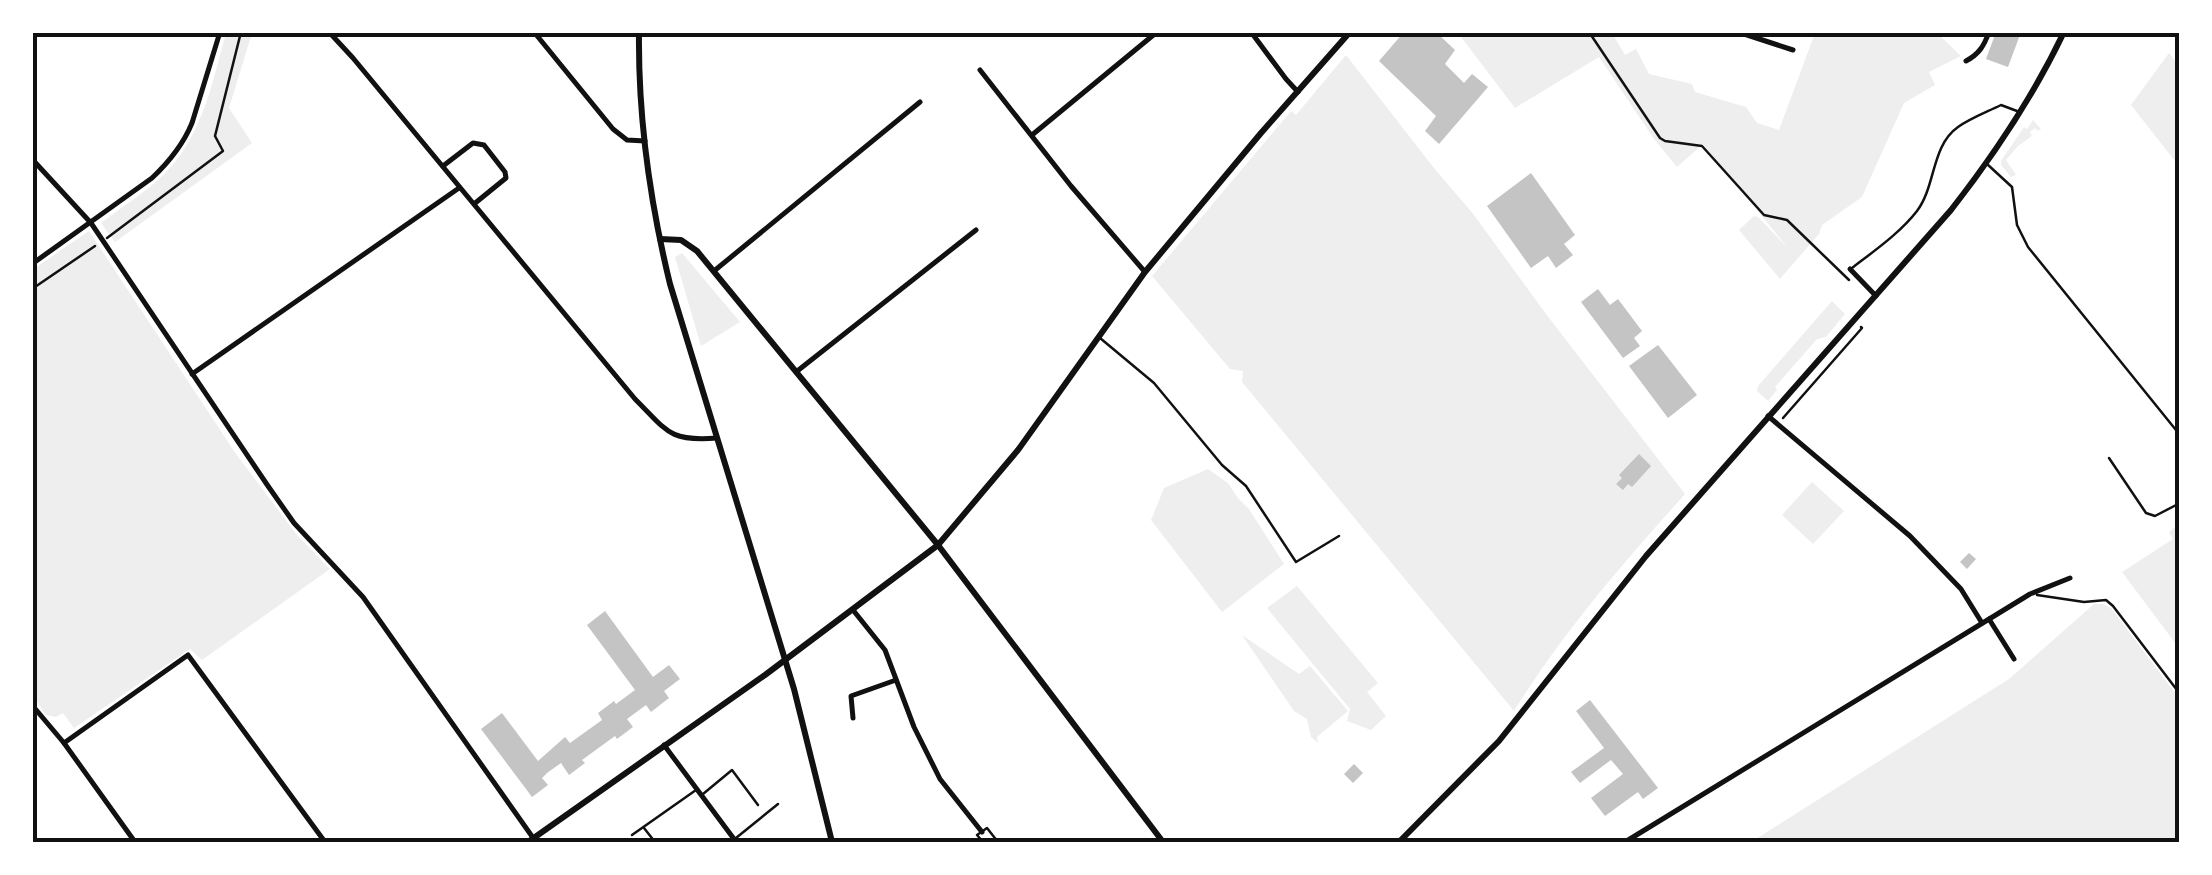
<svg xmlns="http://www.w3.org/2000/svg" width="2212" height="875" font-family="'Space Grotesk',sans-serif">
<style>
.green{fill:#eee}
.building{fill:#c4c4c4}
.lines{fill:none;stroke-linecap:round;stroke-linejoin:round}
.path{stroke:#111;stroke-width:2.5}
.service{stroke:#111;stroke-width:2.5}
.minor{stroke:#111;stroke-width:5}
.tertiary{stroke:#111;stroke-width:6}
.neatline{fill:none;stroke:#111;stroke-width:4}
</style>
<rect width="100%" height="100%" fill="#fff"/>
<g class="green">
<path d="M 226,33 L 252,33 L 229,108 L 252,143 L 115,242 L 101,223 C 123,206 150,190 169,169 C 203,132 213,80 226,33 Z"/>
<path d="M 1458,33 L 1612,33 L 1625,55 L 1636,49 L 1649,74 L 1692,84 L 1695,92 L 1746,107 L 1757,123 L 1779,130 L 1815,33 L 1937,33 L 1961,56 L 1929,72 L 1935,85 L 1904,103 L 1862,197 L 1822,225 L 1819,234 L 1780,279 L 1739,230 L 1754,216 L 1758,217 L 1788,248 L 1703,144 L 1677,167 L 1654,139 L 1599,57 L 1515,108 Z"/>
<path d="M 2169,53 L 2179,66 L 2179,166 L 2131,105 Z"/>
<path d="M 1346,55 L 1434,168 L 1474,215 L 1546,314 L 1685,494 C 1623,563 1563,632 1514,711 L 1242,382 L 1243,371 L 1230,369 L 1152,276 L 1291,111 L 1296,115 Z"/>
<path d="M 2033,120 L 2041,129 L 2037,131 L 2035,128 L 2030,132 L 2032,136 L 2018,146 L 2006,160 L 2016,175 L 2011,177 L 2001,165 L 2001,161 L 2024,127 L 2027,129 Z"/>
<path d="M 89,231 L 236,454 L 297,535 L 330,569 L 202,660 L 190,649 L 74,728 L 63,713 L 56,717 L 46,715 L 33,696 L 32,270 Z"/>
<path d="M 682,253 L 740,322 L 701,346 L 675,257 Z"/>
<path d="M 1832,301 L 1845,314 L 1826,337 L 1817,339 L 1775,387 L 1777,390 L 1768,401 L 1757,391 L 1758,386 Z"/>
<path d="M 1208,469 L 1228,483 L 1237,497 L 1249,509 L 1284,564 L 1222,612 L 1151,520 L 1164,488 Z"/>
<path d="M 1812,482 L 1844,511 L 1813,544 L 1782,515 Z"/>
<path d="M 2179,524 L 2179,648 L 2122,572 L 2173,539 L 2169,532 Z"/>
<path d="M 1297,586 L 1378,683 L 1367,692 L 1386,716 L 1371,730 L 1347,721 L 1350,709 L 1267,608 Z"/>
<path d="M 2094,604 L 2103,604 L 2111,608 L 2179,698 L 2179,842 L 1751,842 L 2009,679 Z"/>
<path d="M 1242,635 L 1299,674 L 1310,666 L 1348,711 L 1317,737 L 1318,743 L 1311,737 L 1307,719 L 1294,711 Z"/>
</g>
<g class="building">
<path d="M 1404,32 L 1436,32 L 1455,50 L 1445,64 L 1464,83 L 1472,74 L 1488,87 L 1439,144 L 1425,131 L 1436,116 L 1379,61 Z"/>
<path d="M 1996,32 L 2021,32 L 2008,67 L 1986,59 Z"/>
<path d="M 1531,173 L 1575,235 L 1564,244 L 1573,255 L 1556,268 L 1548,256 L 1531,268 L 1487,206 Z"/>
<path d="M 1598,289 L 1610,305 L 1618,299 L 1642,331 L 1634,338 L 1640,346 L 1623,358 L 1581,302 Z"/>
<path d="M 1658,345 L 1697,395 L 1668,418 L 1629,366 Z"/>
<path d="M 1639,454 L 1651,466 L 1632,487 L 1628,484 L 1623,490 L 1616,484 L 1622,478 L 1619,475 Z"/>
<path d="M 1969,553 L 1976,559 L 1967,569 L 1960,562 Z"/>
<path d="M 605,611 L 653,677 L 669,665 L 680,679 L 664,691 L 669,698 L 651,712 L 646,705 L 627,719 L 633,727 L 617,739 L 615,736 L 582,760 L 585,763 L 569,775 L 561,763 L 547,773 L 542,778 L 548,785 L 532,797 L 481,729 L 502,713 L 538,761 L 565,737 L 570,743 L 602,720 L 598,713 L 614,701 L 616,704 L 635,690 L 587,625 Z"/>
<path d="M 1590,700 L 1658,788 L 1643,799 L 1638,792 L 1605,816 L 1591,798 L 1623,774 L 1611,760 L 1580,783 L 1571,772 L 1604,748 L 1576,711 Z"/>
<path d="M 1354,764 L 1363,773 L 1353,783 L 1344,774 Z"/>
</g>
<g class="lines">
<g class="path">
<path d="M 1589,32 L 1660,138 L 1665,141 L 1702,146 L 1764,215 L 1787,220 L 1849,280"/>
<path d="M 32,289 L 95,246"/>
<path d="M 1783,418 L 1862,328 L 1861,327"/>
</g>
<g class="service">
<path d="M 1987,164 L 2012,187 L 2017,225 L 2028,247 L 2180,435"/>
<path d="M 107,238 L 223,151 L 215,136 L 241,32"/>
<path d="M 1852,268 C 1874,251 1900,233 1917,211 C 1936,186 1931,146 1958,127 C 1971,118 1987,112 2001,105 L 2017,111"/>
<path d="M 1100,338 L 1154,383 L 1222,465 L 1246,486 L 1296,562 L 1339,536"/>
<path d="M 2109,458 L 2146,513 L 2155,516 L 2180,503"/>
<path d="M 2037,595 L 2084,602 L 2106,600 L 2113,606 L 2180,694"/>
<path d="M 703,794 L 732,770 L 758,805"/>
<path d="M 644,828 L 655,842"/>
<path d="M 632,835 L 696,790"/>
<path d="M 736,838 L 778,804"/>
<path d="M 983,842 L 977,835 L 987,828 L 998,842"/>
</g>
<g class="minor">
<path d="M 329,32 L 353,58 L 635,399 C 667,431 669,442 717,438"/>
<path d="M 534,32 L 613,129 L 627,140 L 645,141"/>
<path d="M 1251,32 L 1286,79 L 1298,92"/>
<path d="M 1738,32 L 1793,50"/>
<path d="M 1966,61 C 1979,54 1984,46 1989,32"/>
<path d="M 980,70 L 1071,186 L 1145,272"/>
<path d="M 1032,135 L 1157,32"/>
<path d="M 32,159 L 91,223 L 268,486 L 294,523 L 363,597 L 536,842"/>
<path d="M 443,166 L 473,143 L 484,145 L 505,172 L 506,178 L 474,204"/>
<path d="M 32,264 L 152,178 C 169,162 183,145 192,123 L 220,32"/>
<path d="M 1850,269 L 1876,296"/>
<path d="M 714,271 L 920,102"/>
<path d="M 796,372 L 976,230"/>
<path d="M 192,374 L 459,188"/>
<path d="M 1768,416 L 1910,536 L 1961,589 L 1982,623"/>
<path d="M 853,610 L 885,650 L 914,727 L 940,779 L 982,832"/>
<path d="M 1989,619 L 2014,659"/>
<path d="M 32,705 L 64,743 L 135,842"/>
<path d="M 853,718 L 851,696 L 896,680"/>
<path d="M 64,743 L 188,655 L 325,842"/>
<path d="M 664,745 L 734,839"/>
<path d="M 1625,842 L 2030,594 L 2070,578"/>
</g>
<g class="tertiary">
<path d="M 639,32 C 638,117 650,202 670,284 L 794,689 L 832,842"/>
<path d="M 660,239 L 681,240 L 697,251 L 938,545 L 1163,842"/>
<path d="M 528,842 L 765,675 L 938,545 L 1018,450 L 1145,272 L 1261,133 L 1350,32"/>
<path d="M 1399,842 L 1499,741 L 1646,556 L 1951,210 C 1994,155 2034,95 2064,32"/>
</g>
</g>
<rect width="2212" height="875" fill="none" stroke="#ffffff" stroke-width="70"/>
<rect x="35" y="35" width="2142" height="805" class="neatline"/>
</svg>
